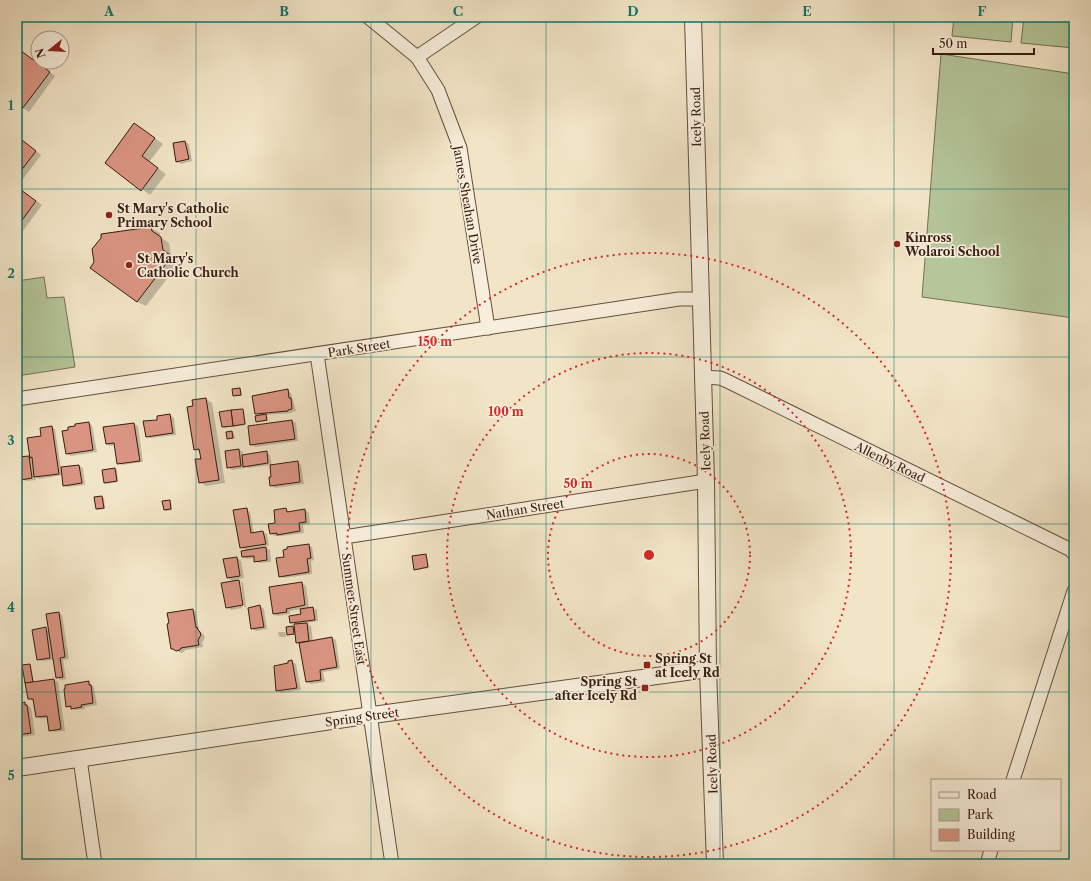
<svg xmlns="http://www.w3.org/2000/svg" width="1091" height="881" font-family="'Libre Caslon Text',serif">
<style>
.green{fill:#b4c69a;stroke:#767055}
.shadow{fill:#0003}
.building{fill:#da9582;stroke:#381b10}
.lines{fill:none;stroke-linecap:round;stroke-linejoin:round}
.minor-casing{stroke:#664e3e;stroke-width:15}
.tertiary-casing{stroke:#664e3e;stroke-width:18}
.minor{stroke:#f7eedb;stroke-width:13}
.tertiary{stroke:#f7eedb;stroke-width:16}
.grid{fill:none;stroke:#0f766e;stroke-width:1;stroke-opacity:0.55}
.ring{fill:none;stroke:#d62828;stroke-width:2;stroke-dasharray:2 4}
.poi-dot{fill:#8f2418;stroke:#f7eedb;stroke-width:1.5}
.labels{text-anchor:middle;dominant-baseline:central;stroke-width:3.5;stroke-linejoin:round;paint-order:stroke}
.street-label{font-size:12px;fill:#381b10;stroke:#f7eedb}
.poi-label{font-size:12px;font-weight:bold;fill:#381b10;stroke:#f7eedb;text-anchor:start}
.centre{fill:#d62828;stroke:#f7eedb;stroke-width:2}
.ring-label{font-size:12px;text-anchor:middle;font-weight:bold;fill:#d62828;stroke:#f7eedb;stroke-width:3.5;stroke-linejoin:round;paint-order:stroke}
.neatline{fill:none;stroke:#0f766e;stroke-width:1.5}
.grid-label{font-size:13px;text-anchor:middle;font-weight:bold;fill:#0f766e}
</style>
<rect width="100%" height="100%" fill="#f2e5c7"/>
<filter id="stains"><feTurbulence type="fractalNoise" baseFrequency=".005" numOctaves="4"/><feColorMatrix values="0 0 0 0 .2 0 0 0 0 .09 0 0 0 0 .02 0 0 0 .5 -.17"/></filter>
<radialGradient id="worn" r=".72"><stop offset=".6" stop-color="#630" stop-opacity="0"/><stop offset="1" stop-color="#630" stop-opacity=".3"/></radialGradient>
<g class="green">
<path d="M 954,17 L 1013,17 L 1011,42 L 952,36 Z"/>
<path d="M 1024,17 L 1074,22 L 1074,48 L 1021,43 Z"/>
<path d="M 941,54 L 1074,74 L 1074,318 L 922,297 Z"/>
<path d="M 44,277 L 47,298 L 64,297 L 75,367 L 17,376 L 17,281 Z"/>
</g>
<g class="shadow">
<path d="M 17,48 L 55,76 L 29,112 L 17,104 Z"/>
<path d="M 135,124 L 163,144 L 149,162 L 166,174 L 150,195 L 106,163 Z"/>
<path d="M 17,136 L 41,155 L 17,187 L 42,205 L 17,239 Z"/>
<path d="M 185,142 L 189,144 L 192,161 L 181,164 L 177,161 Z"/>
<path d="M 151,228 L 160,233 L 160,237 L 169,243 L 171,256 L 180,262 L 146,306 L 137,302 Z"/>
<path d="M 240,389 L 241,390 L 242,396 L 234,396 Z"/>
<path d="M 288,390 L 291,393 L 296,411 L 292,412 L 292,413 L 267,415 L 268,421 L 258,422 L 257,421 L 260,416 L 256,414 Z"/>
<path d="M 206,399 L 212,403 L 225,483 L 206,486 L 200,482 L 202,459 L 201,453 L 195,449 L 194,407 Z"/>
<path d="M 242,410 L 244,411 L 246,425 L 224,428 L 222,427 Z"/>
<path d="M 170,415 L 174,418 L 176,435 L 150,438 L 146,436 L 159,420 Z"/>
<path d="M 292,421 L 296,423 L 298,441 L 255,447 L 251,445 Z"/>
<path d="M 88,423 L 92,425 L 97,452 L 71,456 L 67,454 L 69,431 Z"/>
<path d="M 134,424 L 138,426 L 143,462 L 122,465 L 118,463 L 115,445 L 110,446 L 106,444 Z"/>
<path d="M 52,427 L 55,429 L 61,468 L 79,466 L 83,468 L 85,485 L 68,487 L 64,485 L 63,475 L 39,479 L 35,477 L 36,480 L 26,481 L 22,479 L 21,468 L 17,469 L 17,452 L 20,453 L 20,458 L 30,456 L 42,436 Z"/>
<path d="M 232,432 L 234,433 L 235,439 L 230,439 L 228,438 L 227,433 Z"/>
<path d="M 239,450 L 243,452 L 243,456 L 266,452 L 270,455 L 272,466 L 298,462 L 301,465 L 304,484 L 275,488 L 271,485 L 272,478 L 271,465 L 248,468 L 245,466 L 245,468 L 232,470 L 228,467 Z"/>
<path d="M 115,469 L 117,470 L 118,482 L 106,484 L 105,483 Z"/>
<path d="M 102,497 L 104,498 L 105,509 L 98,510 L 97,509 Z"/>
<path d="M 169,501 L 171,502 L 172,510 L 166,511 L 165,510 Z"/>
<path d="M 246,509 L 250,512 L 254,533 L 263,532 L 267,534 L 269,546 L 264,546 L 270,550 L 271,562 L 259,563 L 255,561 L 255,558 L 247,559 L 243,557 L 247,551 L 241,547 Z"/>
<path d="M 286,509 L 290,513 L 305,510 L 309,513 L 310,524 L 303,525 L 304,533 L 282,536 L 274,536 L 271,533 Z"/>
<path d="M 308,545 L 312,547 L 314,560 L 311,561 L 312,574 L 284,578 L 280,576 L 285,557 Z"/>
<path d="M 426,555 L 427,556 L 429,568 L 416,570 L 415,569 Z"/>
<path d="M 237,558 L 241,561 L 244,578 L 237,579 L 243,583 L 246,607 L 244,607 L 241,582 L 239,582 L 242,608 L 231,610 L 227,607 L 234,582 L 228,578 Z"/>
<path d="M 302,583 L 306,586 L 309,608 L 313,608 L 317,610 L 318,621 L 306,623 L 311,626 L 313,641 L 332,638 L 336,640 L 340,669 L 323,672 L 325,682 L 311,684 L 307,682 L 301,645 L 297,643 L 296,635 L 288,635 L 293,627 L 295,628 L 295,624 L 291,622 L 302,615 L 301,609 L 290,611 L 290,614 L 277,616 L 273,613 Z"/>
<path d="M 17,600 L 21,625 L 17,626 Z"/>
<path d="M 260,606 L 264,609 L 267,629 L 256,631 L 252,629 L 249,608 Z"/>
<path d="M 193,610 L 196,612 L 199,630 L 204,635 L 205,638 L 202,643 L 203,647 L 185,650 L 184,652 L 181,653 L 177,650 Z"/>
<path d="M 58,613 L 62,615 L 69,659 L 63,660 L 66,679 L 61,680 L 57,677 L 54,660 L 42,661 L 38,659 L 46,629 L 50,631 Z"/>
<path d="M 278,632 L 285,632 L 286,637 L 281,637 L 279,636 Z"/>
<path d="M 292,662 L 296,664 L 301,690 L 281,693 L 277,690 L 289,664 Z"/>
<path d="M 30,665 L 31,666 L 34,683 L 54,680 L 58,682 L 65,731 L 54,732 L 50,730 L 48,718 L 41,719 L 37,716 L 34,701 L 28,699 Z"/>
<path d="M 88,682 L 92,685 L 94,688 L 97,705 L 85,707 L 85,709 L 76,710 L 67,706 Z"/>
<path d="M 25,703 L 31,708 L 35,735 L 17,738 L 17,707 Z"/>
</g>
<g class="building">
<path d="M 17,48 L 50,72 L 22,109 L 17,105 Z"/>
<path d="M 134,123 L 155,138 L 142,156 L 158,168 L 141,191 L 105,163 Z"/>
<path d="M 17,136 L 36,151 L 17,176 Z"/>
<path d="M 185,141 L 189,159 L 176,162 L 173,143 Z"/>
<path d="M 17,187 L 36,201 L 17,227 Z"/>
<path d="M 151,227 L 152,231 L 161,237 L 163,250 L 172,256 L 137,302 L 90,268 L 94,262 L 92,249 L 101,238 L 101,234 Z"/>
<path d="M 240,388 L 241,395 L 233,396 L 232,389 Z"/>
<path d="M 288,389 L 289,398 L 291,398 L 292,409 L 288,410 L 288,411 L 255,414 L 252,396 Z"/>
<path d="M 206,398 L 219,480 L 199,483 L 195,459 L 201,459 L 199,449 L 194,450 L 187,407 L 193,406 L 192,400 Z"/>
<path d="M 243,409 L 245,424 L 233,426 L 231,410 Z"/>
<path d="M 231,410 L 233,426 L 222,427 L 219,412 Z"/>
<path d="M 170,414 L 173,433 L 146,437 L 143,421 L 157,420 L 157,416 Z"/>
<path d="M 266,414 L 267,420 L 256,422 L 255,416 Z"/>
<path d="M 292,420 L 295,439 L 250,445 L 248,426 Z"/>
<path d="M 89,422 L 93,450 L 66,454 L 62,431 L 68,430 L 68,427 L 75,426 L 75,424 Z"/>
<path d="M 134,423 L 140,461 L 117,464 L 114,443 L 106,444 L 103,427 Z"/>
<path d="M 52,426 L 59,474 L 34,477 L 32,457 L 30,458 L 27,438 L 41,436 L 40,428 Z"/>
<path d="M 232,431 L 233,438 L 227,439 L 226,432 Z"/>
<path d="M 239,449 L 241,466 L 227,468 L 225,451 Z"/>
<path d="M 267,451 L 268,463 L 243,467 L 242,455 Z"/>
<path d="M 29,456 L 32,478 L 21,480 L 18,457 Z"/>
<path d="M 298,461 L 300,482 L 270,486 L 269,477 L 271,477 L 270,465 Z"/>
<path d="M 79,465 L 82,483 L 63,486 L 61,467 Z"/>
<path d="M 115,468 L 117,481 L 104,483 L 102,470 Z"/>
<path d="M 102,496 L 104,508 L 96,509 L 94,497 Z"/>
<path d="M 170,500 L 171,509 L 164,510 L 162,501 Z"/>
<path d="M 247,508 L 251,533 L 263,531 L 266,544 L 240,548 L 233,510 Z"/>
<path d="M 286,508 L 287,512 L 305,509 L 306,522 L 299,523 L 300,531 L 277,535 L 277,533 L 270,534 L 268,524 L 275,523 L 274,510 Z"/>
<path d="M 309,544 L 311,558 L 307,559 L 309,572 L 279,577 L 276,558 L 284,557 L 283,550 L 287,549 L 287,547 Z"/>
<path d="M 266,547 L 267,560 L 254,562 L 254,556 L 242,557 L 241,551 Z"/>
<path d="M 426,554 L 428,567 L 414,570 L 412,556 Z"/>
<path d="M 237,557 L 240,576 L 227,578 L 223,559 Z"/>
<path d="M 239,580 L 243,605 L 226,608 L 221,583 Z"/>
<path d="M 302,582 L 305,605 L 286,609 L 287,612 L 273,614 L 269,587 Z"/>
<path d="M 260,605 L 264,627 L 251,629 L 248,608 Z"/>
<path d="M 313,607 L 315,620 L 290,623 L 289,616 L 301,614 L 300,609 Z"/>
<path d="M 193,609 L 196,628 L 197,627 L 198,630 L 200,632 L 201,635 L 198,640 L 199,645 L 181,648 L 180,650 L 176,651 L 173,649 L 171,649 L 167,624 L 169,623 L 167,613 Z"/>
<path d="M 59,612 L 65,657 L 60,658 L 63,677 L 56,678 L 46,614 Z"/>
<path d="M 307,623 L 309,641 L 296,643 L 294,624 Z"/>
<path d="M 293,626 L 294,634 L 287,635 L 286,627 Z"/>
<path d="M 46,627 L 50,658 L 37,660 L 32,630 Z"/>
<path d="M 332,637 L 337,667 L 320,670 L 321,680 L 306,682 L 299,643 Z"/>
<path d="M 292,660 L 297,688 L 276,691 L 274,666 L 288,663 L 288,661 Z"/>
<path d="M 30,664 L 33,682 L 25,683 L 22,665 Z"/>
<path d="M 54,679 L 61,729 L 49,731 L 47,716 L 36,717 L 33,699 L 28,699 L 25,683 Z"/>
<path d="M 89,681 L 89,685 L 91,685 L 93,703 L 81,705 L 82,707 L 71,709 L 71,706 L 66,707 L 64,689 L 65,689 L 65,685 Z"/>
<path d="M 25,702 L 25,705 L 27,705 L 31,733 L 17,735 L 17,704 Z"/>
</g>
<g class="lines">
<defs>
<g id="minor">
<path d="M 368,17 L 417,57 L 438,90 L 460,148 L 488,328"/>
<path d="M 417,57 L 476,17"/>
<path d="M 317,354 L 392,864"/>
<path d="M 702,377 L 720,378 L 727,381 L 1071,550 L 1074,554"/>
<path d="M 17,399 L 679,299 L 700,299"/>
<path d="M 344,537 L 706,481"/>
<path d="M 80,759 L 95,864"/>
<path d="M 1013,780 L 1074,591"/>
<path d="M 987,864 L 991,850"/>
</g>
<g id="tertiary">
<path d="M 693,17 L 706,481 L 708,669 L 715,864"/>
<path d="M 17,768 L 358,717 L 708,669"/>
</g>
</defs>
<use href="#minor" class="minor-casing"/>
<use href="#tertiary" class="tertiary-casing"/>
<use href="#minor" class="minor"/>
<use href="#tertiary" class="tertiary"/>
</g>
<path class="grid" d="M 196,17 L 196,864M 371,17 L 371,864M 546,17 L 546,864M 720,17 L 720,864M 894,17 L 894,864M 17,189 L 1074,189M 17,357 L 1074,357M 17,524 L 1074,524M 17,692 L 1074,692"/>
<g class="ring">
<circle cx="649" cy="555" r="101"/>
<circle cx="649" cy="555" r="202"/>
<circle cx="649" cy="555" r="302"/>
</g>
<g class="poi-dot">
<circle cx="109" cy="215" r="4"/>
<circle cx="897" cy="244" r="4"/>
<circle cx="129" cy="265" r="4"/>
<rect x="643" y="661" width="8" height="8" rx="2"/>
<rect x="641" y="684" width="8" height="8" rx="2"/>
</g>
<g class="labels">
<g class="street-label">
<text transform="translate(696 117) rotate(-91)">Icely Road</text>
<text transform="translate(468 205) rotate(80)">James Sheahan Drive</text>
<text transform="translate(359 348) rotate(-9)">Park Street</text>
<text transform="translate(705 441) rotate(-92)">Icely Road</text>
<text transform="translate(890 462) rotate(26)">Allenby Road</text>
<text transform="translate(525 509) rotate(-9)">Nathan Street</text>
<text transform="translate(354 609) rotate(82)">Summer Street East</text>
<text transform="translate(362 717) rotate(-8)">Spring Street</text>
<text transform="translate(712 764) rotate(-92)">Icely Road</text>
</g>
<g class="poi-label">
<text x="117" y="208">St Mary's Catholic<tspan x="117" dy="14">Primary School</tspan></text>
<text x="905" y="237">Kinross<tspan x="905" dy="14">Wolaroi School</tspan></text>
<text x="137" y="258">St Mary's<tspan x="137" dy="14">Catholic Church</tspan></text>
<text x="655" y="658">Spring St<tspan x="655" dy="14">at Icely Rd</tspan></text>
<text x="637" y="681" text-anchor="end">Spring St<tspan x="637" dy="14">after Icely Rd</tspan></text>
</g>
</g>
<circle cx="649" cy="555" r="6" class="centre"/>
<g class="ring-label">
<text x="435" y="346">150 m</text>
<text x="506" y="416">100 m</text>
<text x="578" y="488">50 m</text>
</g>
<rect width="1091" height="881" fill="none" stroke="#f2e5c7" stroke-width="44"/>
<rect x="931" y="779" width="130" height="72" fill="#f7eedb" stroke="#ab9a8a"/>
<rect x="939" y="792" width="20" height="6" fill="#f7eedb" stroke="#ab9a8a"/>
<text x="967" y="799" font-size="12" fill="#381b10">Road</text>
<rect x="939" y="809" width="20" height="12" fill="#b4c69a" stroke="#ab9a8a"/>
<text x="967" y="819" font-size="12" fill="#381b10">Park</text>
<rect x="939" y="829" width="20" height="12" fill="#da9582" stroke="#ab9a8a"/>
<text x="967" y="839" font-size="12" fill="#381b10">Building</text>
<g transform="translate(50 50) rotate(252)"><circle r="19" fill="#f7eedb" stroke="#ab9a8a"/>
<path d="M0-3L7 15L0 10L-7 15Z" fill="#8f2418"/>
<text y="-6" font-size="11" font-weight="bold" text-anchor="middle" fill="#381b10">N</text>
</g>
<path d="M933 48v6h101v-6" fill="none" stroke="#381b10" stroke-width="2"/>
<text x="939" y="48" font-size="12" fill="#381b10" stroke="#f7eedb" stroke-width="3" paint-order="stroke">50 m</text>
<rect x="22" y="22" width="1047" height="837" class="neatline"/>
<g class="grid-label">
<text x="109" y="16">A</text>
<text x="284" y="16">B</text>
<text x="458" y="16">C</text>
<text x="633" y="16">D</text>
<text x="807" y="16">E</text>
<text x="982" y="16">F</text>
<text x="11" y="110">1</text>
<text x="11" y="278">2</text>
<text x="11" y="445">3</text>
<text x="11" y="612">4</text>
<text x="11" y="780">5</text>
</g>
<rect width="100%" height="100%" filter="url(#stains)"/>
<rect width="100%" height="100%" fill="url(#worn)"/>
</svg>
